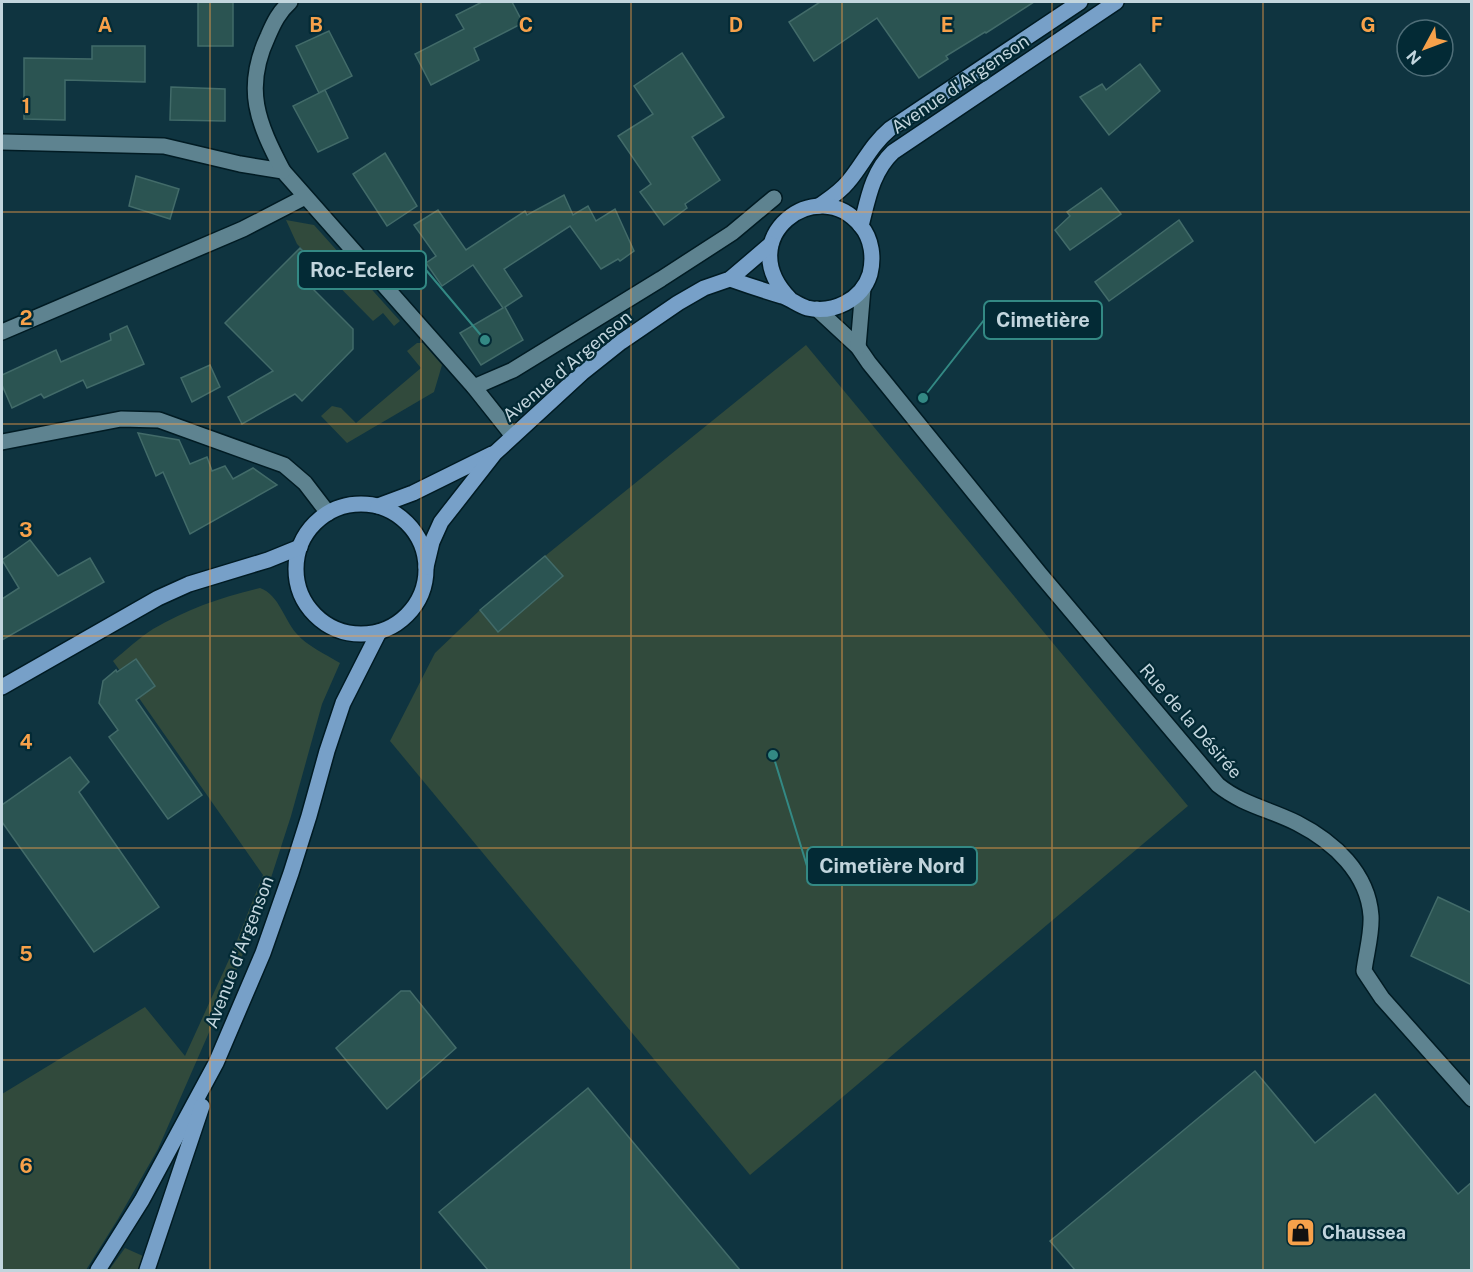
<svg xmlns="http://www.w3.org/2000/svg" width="1473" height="1272" font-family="'Public Sans',sans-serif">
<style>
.green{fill:#314a3c}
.building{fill:#2b5452;stroke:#426b69;stroke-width:1.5}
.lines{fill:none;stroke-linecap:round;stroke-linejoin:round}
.minor-casing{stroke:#011b23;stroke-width:18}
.major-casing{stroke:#011b23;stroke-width:18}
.minor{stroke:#5e8390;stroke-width:15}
.major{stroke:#77a0c8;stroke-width:15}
.grid{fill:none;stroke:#f7a14a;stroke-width:1.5;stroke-opacity:0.55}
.labels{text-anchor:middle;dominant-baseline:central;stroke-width:4.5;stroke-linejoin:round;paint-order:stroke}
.street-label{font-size:18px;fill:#c2d5dd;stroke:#032a35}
.poi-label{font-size:18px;font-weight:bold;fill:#c2d5dd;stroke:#032a35;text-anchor:start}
.grid-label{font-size:20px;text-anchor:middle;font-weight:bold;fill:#f7a14a;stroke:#032a35;stroke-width:4.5;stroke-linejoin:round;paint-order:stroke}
.leader{fill:none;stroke:#338984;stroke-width:2}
.callout-dot{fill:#338984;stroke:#032a35;stroke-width:2}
.callout{fill:#032a35;stroke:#338984;stroke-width:2}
.callout-label{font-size:20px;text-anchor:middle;font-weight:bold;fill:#c2d5dd}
</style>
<rect width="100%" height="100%" fill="#0f3440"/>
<g class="green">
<path d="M 286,220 L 314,225 L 400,321 L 394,326 L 383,313 L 373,321 L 297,244 Z"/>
<path d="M 417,343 L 423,343 L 442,365 L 434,392 L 347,443 L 321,416 L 332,406 L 341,408 L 356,423 L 421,368 L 407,351 Z"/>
<path d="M 806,345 L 1188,806 L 750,1175 L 390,741 L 435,653 L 480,610 L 545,556 Z"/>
<path d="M 260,588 C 279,595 284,619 296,633 C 307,646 325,654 340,663 L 322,704 L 291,816 L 269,884 L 239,964 L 158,1149 L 118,1219 L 86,1270 L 2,1270 L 2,1094 L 145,1007 L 185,1056 L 232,953 L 263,875 L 113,661 C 126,650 139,638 153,629 C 187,609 222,597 260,588 Z"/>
<path d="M 125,1248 L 143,1256 L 139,1270 L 109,1270 Z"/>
</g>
<g class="building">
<rect x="198" y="2" width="35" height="44"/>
<path d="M 482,2 L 512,2 L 523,23 L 474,48 L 479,60 L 431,85 L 415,54 L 464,29 L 456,15 Z"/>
<path d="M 820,2 L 1034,2 L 986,33 L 985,32 L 946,56 L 948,59 L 919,78 L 877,18 L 814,61 L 789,22 Z"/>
<path d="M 329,31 L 352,76 L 319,93 L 296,46 Z"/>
<path d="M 92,46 L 145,46 L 145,82 L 65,80 L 65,120 L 24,119 L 24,58 L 92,59 Z"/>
<path d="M 682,53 L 724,117 L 692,137 L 720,180 L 685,204 L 687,208 L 664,225 L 640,192 L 651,184 L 618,136 L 653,114 L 634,86 Z"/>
<path d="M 1140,64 L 1160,91 L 1109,135 L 1080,97 L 1102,84 L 1106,90 Z"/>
<path d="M 171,87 L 225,89 L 225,121 L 170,120 Z"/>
<path d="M 325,90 L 348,138 L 318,152 L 293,106 Z"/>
<path d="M 385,153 L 417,206 L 387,226 L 353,174 Z"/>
<path d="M 136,176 L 179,189 L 170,219 L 129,206 Z"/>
<path d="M 1101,188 L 1121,214 L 1070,250 L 1055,230 L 1070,216 L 1067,212 Z"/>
<path d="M 564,195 L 573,215 L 588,206 L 596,221 L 615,209 L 634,251 L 620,261 L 618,259 L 601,269 L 570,226 L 504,269 L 522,296 L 505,307 L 523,340 L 481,365 L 460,333 L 503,308 L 473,265 L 442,286 L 426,263 L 436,256 L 414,225 L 438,210 L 466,250 L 525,211 L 527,215 Z"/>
<path d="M 1179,220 L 1193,241 L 1109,301 L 1095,282 Z"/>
<path d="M 300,248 L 321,269 L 307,283 L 353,329 L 353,349 L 302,401 L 295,394 L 242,424 L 228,397 L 273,371 L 225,323 Z"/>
<path d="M 127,326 L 144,364 L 87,388 L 83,380 L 44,398 L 41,394 L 12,408 L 2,385 L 2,375 L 56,350 L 61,362 L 111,340 L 110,334 Z"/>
<path d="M 210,365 L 220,387 L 192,402 L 181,378 Z"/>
<path d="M 138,433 L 179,440 L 190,464 L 207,457 L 212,471 L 225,466 L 233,479 L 253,468 L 277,485 L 190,534 L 163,472 L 156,476 Z"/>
<path d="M 30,540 L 58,576 L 90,558 L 104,582 L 2,640 L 2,599 L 19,588 L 2,560 Z"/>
<path d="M 545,556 L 563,576 L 498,632 L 480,610 Z"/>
<path d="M 136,659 L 155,686 L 136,700 L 202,795 L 168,819 L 109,737 L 118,730 L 99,703 L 103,681 L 116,670 L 117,672 Z"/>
<path d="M 70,757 L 89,782 L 79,792 L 159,907 L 94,952 L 2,822 L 2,805 Z"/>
<path d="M 1438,897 L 1472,913 L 1472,985 L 1411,956 Z"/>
<path d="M 401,991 L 410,991 L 456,1048 L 387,1109 L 336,1048 Z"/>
<path d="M 1255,1071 L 1315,1143 L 1375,1094 L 1458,1194 L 1472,1182 L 1472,1270 L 1075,1270 L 1050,1241 Z"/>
<path d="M 588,1088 L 632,1141 L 740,1270 L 488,1270 L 439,1212 Z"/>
</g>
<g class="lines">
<defs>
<g id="minor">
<path d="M 2,142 L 164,146 L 240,164 L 283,171 L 474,387 L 513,436"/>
<path d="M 283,171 C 258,123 243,89 268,36 C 274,22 279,12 290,2"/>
<path d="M 817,309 L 858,347 L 869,363 L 1040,574 L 1218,785 C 1243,805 1269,809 1297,823 C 1334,842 1368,873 1371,916 C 1372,934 1366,954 1364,971 L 1382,998 L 1472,1099"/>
<path d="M 2,332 L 243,229 L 305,197"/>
<path d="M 858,347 L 863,288"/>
<path d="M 474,387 L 513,370 L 661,279 L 732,233 L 774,198"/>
<path d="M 2,442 L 121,419 L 159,420 L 284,465 L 305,483 L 328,513"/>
</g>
<g id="major">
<path d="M 819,206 C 829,199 840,192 848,182 C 864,163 870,146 890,129 L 1080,2"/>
<path d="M 861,226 C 868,199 872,172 893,152 L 1116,2"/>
<path d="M 730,279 C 747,285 765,291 782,296 C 791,299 798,305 807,308 C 833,314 862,300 870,274 C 874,258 872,239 861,226 C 818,172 730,238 790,299"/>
<circle cx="361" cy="569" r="65"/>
<path d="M 378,506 L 413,493 L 492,454"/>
<path d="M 426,567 L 432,542 L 441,522 L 495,453 L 582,373 L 621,342 L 678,303 L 704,288 L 730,279 L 771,244"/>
<path d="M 2,687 L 158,598 L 189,584 L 268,560 L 300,547"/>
<path d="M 98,1270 L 142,1200 L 216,1063 L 263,953 L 291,873 L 309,816 L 327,751 L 343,703 L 379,632"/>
<path d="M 147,1270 L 202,1106"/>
</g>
</defs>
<use href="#minor" class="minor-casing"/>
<use href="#major" class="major-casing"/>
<use href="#minor" class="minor"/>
<use href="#major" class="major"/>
</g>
<path class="grid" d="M 210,2 L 210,1270M 421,2 L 421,1270M 631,2 L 631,1270M 842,2 L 842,1270M 1052,2 L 1052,1270M 1263,2 L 1263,1270M 2,212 L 1472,212M 2,424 L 1472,424M 2,636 L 1472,636M 2,848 L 1472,848M 2,1060 L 1472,1060"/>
<defs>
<symbol id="shop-square" viewBox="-11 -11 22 22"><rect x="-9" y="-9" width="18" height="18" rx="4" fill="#f7a14a" stroke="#032a35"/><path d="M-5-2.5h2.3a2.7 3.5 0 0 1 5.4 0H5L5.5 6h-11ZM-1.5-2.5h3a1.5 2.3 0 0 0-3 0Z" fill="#111"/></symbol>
</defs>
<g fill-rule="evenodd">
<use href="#shop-square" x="1284" y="1216" width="33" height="33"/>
</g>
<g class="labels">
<g class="street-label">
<text transform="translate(960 84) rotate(-34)">Avenue d'Argenson</text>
<text transform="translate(567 366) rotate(-40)">Avenue d'Argenson</text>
<text transform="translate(1191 721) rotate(49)">Rue de la Désirée</text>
<text transform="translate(239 952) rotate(-69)">Avenue d'Argenson</text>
</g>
<g class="poi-label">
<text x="1322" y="1232">Chaussea</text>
</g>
</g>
<g class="grid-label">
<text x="105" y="32">A</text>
<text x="316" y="32">B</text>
<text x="526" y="32">C</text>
<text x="736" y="32">D</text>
<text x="947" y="32">E</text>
<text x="1157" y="32">F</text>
<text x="1368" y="32">G</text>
<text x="26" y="113">1</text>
<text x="26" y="325">2</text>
<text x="26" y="537">3</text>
<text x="26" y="749">4</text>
<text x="26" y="961">5</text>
<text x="26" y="1173">6</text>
</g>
<path class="leader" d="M485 340L426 270M923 398L984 320M773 755L807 866"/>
<g class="callout-dot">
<circle cx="485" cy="340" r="6"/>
<circle cx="923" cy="398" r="6"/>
<circle cx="773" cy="755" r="6"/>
</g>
<g class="callout">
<rect x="298" y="251" width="128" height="38" rx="6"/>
<rect x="984" y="301" width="118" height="38" rx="6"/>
<rect x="807" y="847" width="170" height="38" rx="6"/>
</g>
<g class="callout-label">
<text x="362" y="277">Roc-Eclerc</text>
<text x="1043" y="327">Cimetière</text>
<text x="892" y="873">Cimetière Nord</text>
</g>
<rect width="1473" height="1272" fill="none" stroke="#c2d5dd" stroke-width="6"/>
<g transform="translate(1425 48) rotate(229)"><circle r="28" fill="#032a35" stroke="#4f6e78" stroke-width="1.5"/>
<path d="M0-4.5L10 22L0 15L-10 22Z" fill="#f7a14a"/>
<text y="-9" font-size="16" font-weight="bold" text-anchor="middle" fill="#c2d5dd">N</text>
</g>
</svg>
